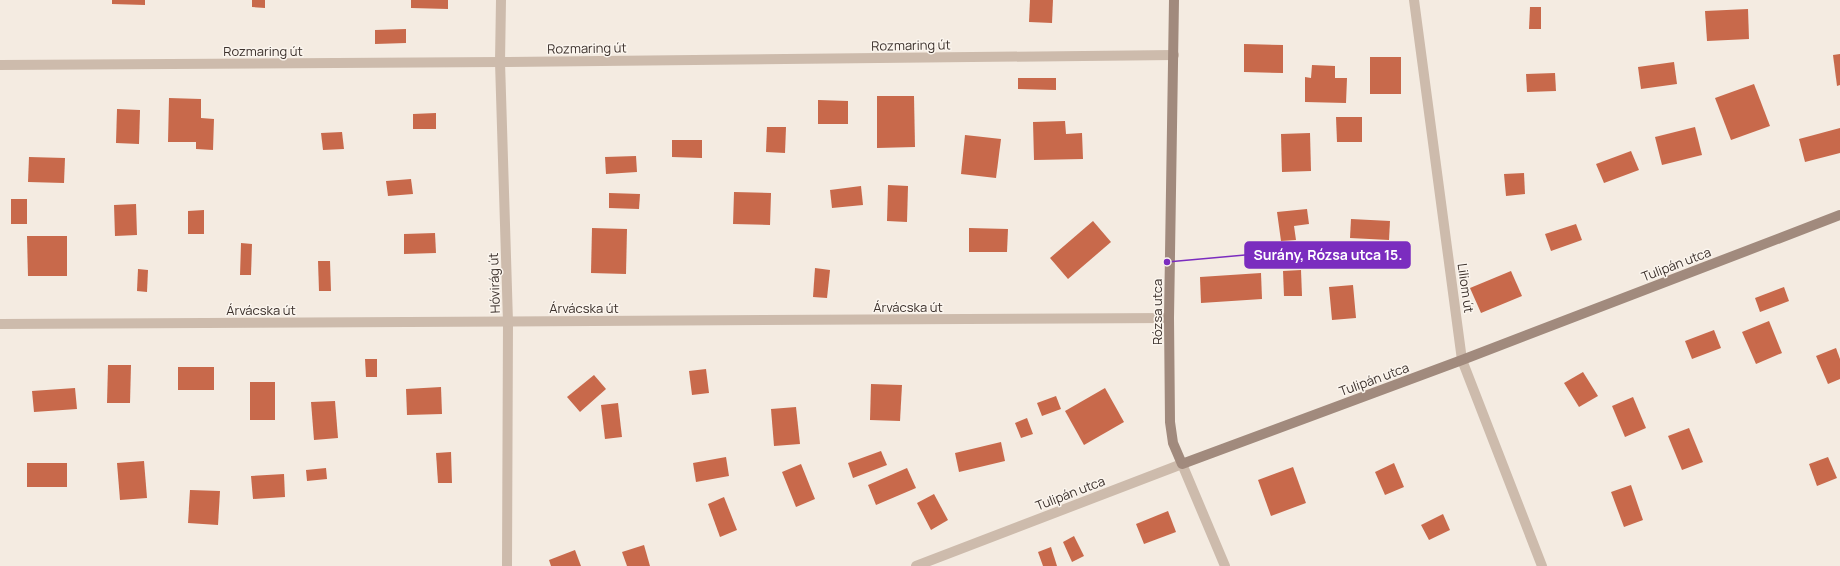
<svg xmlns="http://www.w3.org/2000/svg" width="1840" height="566" font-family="Manrope,sans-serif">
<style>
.building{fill:#c8694b}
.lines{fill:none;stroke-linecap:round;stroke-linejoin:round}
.street{stroke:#cdbbac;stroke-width:10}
.secondary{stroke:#a18a7d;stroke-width:10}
.labels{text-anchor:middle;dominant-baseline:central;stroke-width:3;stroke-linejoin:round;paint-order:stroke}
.street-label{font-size:13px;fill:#3b302b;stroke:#fbf5ee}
.leader{fill:none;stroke:#7b2cbf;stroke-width:1.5}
.callout-dot{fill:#7b2cbf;stroke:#fbf5ee;stroke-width:1.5}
.callout{fill:#7b2cbf;stroke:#7b2cbf;stroke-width:1.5}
.callout-label{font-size:14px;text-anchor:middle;font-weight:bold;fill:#fff}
</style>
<rect width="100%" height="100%" fill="#f4ebe1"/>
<g class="building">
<path d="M 112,0 L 145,0 L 145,5 L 112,4 Z"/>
<path d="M 252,0 L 265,0 L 265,8 L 252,7 Z"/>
<path d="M 411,0 L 448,0 L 448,9 L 411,8 Z"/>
<path d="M 1030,0 L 1053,0 L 1052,23 L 1029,22 Z"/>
<path d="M 1530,7 L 1541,7 L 1541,29 L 1529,29 Z"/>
<path d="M 1748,9 L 1749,39 L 1707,41 L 1705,11 Z"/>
<path d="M 406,29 L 406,43 L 375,44 L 375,30 Z"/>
<path d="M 1244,44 L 1283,45 L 1283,73 L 1244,72 Z"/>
<path d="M 1840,54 L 1840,85 L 1837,86 L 1833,55 Z"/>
<rect x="1370" y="57" width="31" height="37"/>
<path d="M 1674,62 L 1677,84 L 1641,89 L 1638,67 Z"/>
<path d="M 1312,65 L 1335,66 L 1335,78 L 1347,78 L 1346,103 L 1305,102 L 1305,77 L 1311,78 Z"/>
<path d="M 1555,73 L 1556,91 L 1527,92 L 1526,74 Z"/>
<path d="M 1018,78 L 1056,78 L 1056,90 L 1018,89 Z"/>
<path d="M 1754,84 L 1770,126 L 1731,140 L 1715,98 Z"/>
<path d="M 877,96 L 914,96 L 915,147 L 877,148 Z"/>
<path d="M 169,98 L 201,99 L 201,118 L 214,119 L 213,150 L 196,149 L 196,142 L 168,142 Z"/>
<path d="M 818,100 L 848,101 L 848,124 L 818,124 Z"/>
<path d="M 117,109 L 140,110 L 139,144 L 116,143 Z"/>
<path d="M 436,113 L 436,129 L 413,129 L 413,114 Z"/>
<path d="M 1336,117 L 1362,117 L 1362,142 L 1337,142 Z"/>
<path d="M 1065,121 L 1066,134 L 1082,133 L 1083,159 L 1034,160 L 1033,122 Z"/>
<path d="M 767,127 L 786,127 L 785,153 L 766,152 Z"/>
<path d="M 1695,127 L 1702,155 L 1662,165 L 1655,137 Z"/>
<path d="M 1840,128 L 1840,153 L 1805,162 L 1799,139 Z"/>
<path d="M 342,132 L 344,149 L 323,150 L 321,133 Z"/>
<path d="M 1310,133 L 1311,171 L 1282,172 L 1281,134 Z"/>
<path d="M 965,135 L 1001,139 L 996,178 L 961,174 Z"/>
<path d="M 672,140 L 702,140 L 702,158 L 672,157 Z"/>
<path d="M 1631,151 L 1639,170 L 1604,183 L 1596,164 Z"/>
<path d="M 636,156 L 637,172 L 606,174 L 605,157 Z"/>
<path d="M 29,157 L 65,158 L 64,183 L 28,182 Z"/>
<path d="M 1524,173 L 1525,194 L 1506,196 L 1504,174 Z"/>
<path d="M 411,179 L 413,194 L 388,196 L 386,181 Z"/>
<path d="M 888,185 L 908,186 L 907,222 L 887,221 Z"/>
<path d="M 861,186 L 863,205 L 832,208 L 830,190 Z"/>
<path d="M 734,192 L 771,193 L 770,225 L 733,224 Z"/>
<path d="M 609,193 L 640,194 L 639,209 L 609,208 Z"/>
<rect x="11" y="199" width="16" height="25"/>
<path d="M 136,204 L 137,235 L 115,236 L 114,205 Z"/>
<path d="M 1307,209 L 1309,224 L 1294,226 L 1296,240 L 1281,241 L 1277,212 Z"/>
<path d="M 204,210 L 204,234 L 188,234 L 188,211 Z"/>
<path d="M 1351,219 L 1390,221 L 1389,240 L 1350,238 Z"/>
<path d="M 1093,221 L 1111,242 L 1068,279 L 1050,258 Z"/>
<path d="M 1576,224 L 1582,240 L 1551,251 L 1545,234 Z"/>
<path d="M 592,228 L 627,229 L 626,274 L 591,273 Z"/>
<path d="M 969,228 L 1008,229 L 1007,252 L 969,252 Z"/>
<path d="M 435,233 L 436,253 L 404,254 L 404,234 Z"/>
<path d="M 27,236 L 67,236 L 67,276 L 28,276 Z"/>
<path d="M 241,243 L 252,244 L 251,275 L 240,275 Z"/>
<path d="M 318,261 L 330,261 L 331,291 L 319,291 Z"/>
<path d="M 815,268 L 830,270 L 827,298 L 813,297 Z"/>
<path d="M 138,269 L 148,270 L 147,292 L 137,291 Z"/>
<path d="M 1301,270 L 1302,296 L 1284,296 L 1283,271 Z"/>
<path d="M 1511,271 L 1522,296 L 1481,313 L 1470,288 Z"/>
<path d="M 1261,273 L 1262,299 L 1201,303 L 1200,277 Z"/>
<path d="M 1353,285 L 1356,318 L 1332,320 L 1329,287 Z"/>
<path d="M 1784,287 L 1789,301 L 1760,312 L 1755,298 Z"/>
<path d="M 1769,321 L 1782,353 L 1756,364 L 1742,332 Z"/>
<path d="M 1714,330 L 1721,348 L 1692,359 L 1685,341 Z"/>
<path d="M 1836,348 L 1840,359 L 1840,379 L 1828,384 L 1816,356 Z"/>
<path d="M 365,359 L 377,359 L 377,377 L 366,377 Z"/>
<path d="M 108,365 L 131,365 L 130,403 L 107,403 Z"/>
<rect x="178" y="367" width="36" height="23"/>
<path d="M 706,369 L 709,393 L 692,395 L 689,371 Z"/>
<path d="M 1583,372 L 1598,396 L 1579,407 L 1564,383 Z"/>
<path d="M 594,375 L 606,389 L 580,412 L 567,397 Z"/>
<rect x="250" y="382" width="25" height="38"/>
<path d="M 871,384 L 902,385 L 900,421 L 870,420 Z"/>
<path d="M 441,387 L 442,414 L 407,415 L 406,389 Z"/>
<path d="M 75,388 L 77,409 L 34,412 L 32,391 Z"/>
<path d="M 1105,388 L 1124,422 L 1084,445 L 1065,411 Z"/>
<path d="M 1056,396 L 1061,409 L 1042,416 L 1037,403 Z"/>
<path d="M 1633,397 L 1646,428 L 1625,437 L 1612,406 Z"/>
<path d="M 335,401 L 338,438 L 314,440 L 311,402 Z"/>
<path d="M 618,403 L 622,437 L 605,439 L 601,405 Z"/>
<path d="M 796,407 L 800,444 L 774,446 L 771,409 Z"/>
<path d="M 1027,418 L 1033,434 L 1021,438 L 1015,423 Z"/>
<path d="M 1689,428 L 1703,462 L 1682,470 L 1668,436 Z"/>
<path d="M 1001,442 L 1005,461 L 959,472 L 955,453 Z"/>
<path d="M 881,451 L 887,465 L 853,478 L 848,463 Z"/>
<path d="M 451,452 L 452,483 L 438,483 L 436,453 Z"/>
<path d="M 726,457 L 729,476 L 696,482 L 693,463 Z"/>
<path d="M 1828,457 L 1837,478 L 1817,486 L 1809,464 Z"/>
<path d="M 144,461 L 147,498 L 120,500 L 117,463 Z"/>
<rect x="27" y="463" width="40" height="24"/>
<path d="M 1394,463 L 1404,487 L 1385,495 L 1375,472 Z"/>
<path d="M 801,464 L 815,499 L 796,507 L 782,472 Z"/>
<path d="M 1293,467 L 1306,503 L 1271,516 L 1258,480 Z"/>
<path d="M 326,468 L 327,479 L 307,481 L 306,470 Z"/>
<path d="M 907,468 L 916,488 L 876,505 L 868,485 Z"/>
<path d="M 284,474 L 285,497 L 253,499 L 251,476 Z"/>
<path d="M 1631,485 L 1643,520 L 1624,527 L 1611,492 Z"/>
<path d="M 190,490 L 220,491 L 218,525 L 188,523 Z"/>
<path d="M 934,494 L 948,520 L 931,530 L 917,503 Z"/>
<path d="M 724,497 L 737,530 L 720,537 L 708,504 Z"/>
<path d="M 1168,511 L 1176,532 L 1144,544 L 1136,524 Z"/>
<path d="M 1443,514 L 1450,530 L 1429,540 L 1421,525 Z"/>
<path d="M 1074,536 L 1084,556 L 1072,562 L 1063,542 Z"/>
<path d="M 644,545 L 650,566 L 627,566 L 622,552 Z"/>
<path d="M 1051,547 L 1057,566 L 1043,566 L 1038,552 Z"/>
<path d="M 575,550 L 581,566 L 551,566 L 549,560 Z"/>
</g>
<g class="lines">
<g class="street">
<path d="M 501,0 L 500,62 L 508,322 L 507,566"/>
<path d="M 1414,0 L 1462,360 L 1542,566"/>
<path d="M 0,65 L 500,62 L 1174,55"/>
<path d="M 0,324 L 1169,318"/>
<path d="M 916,566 L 1182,464 L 1225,566"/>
</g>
<path class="secondary" d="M 1174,0 L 1169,318 L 1170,422 L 1173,443 L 1182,464 L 1462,360 L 1840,215"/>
</g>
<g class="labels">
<g class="street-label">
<text transform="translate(911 45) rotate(-1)">Rozmaring út</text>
<text transform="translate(587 48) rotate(-1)">Rozmaring út</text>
<text x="263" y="51">Rozmaring út</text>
<text transform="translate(1676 264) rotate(-21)">Tulipán utca</text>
<text transform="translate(494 283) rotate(-92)">Hóvirág út</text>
<text transform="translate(1466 288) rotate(82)">Liliom út</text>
<text x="908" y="307">Árvácska út</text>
<text x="584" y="308">Árvácska út</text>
<text x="261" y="310">Árvácska út</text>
<text transform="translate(1157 312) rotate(-90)">Rózsa utca</text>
<text transform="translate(1374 379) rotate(-20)">Tulipán utca</text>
<text transform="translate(1070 493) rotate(-21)">Tulipán utca</text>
</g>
</g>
<path class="leader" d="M1167 262L1245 255"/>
<circle class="callout-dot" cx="1167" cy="262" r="4"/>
<rect class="callout" x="1245" y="242" width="165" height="26" rx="4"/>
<g class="callout-label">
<text x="1328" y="260">Surány, Rózsa utca 15.</text>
</g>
</svg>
